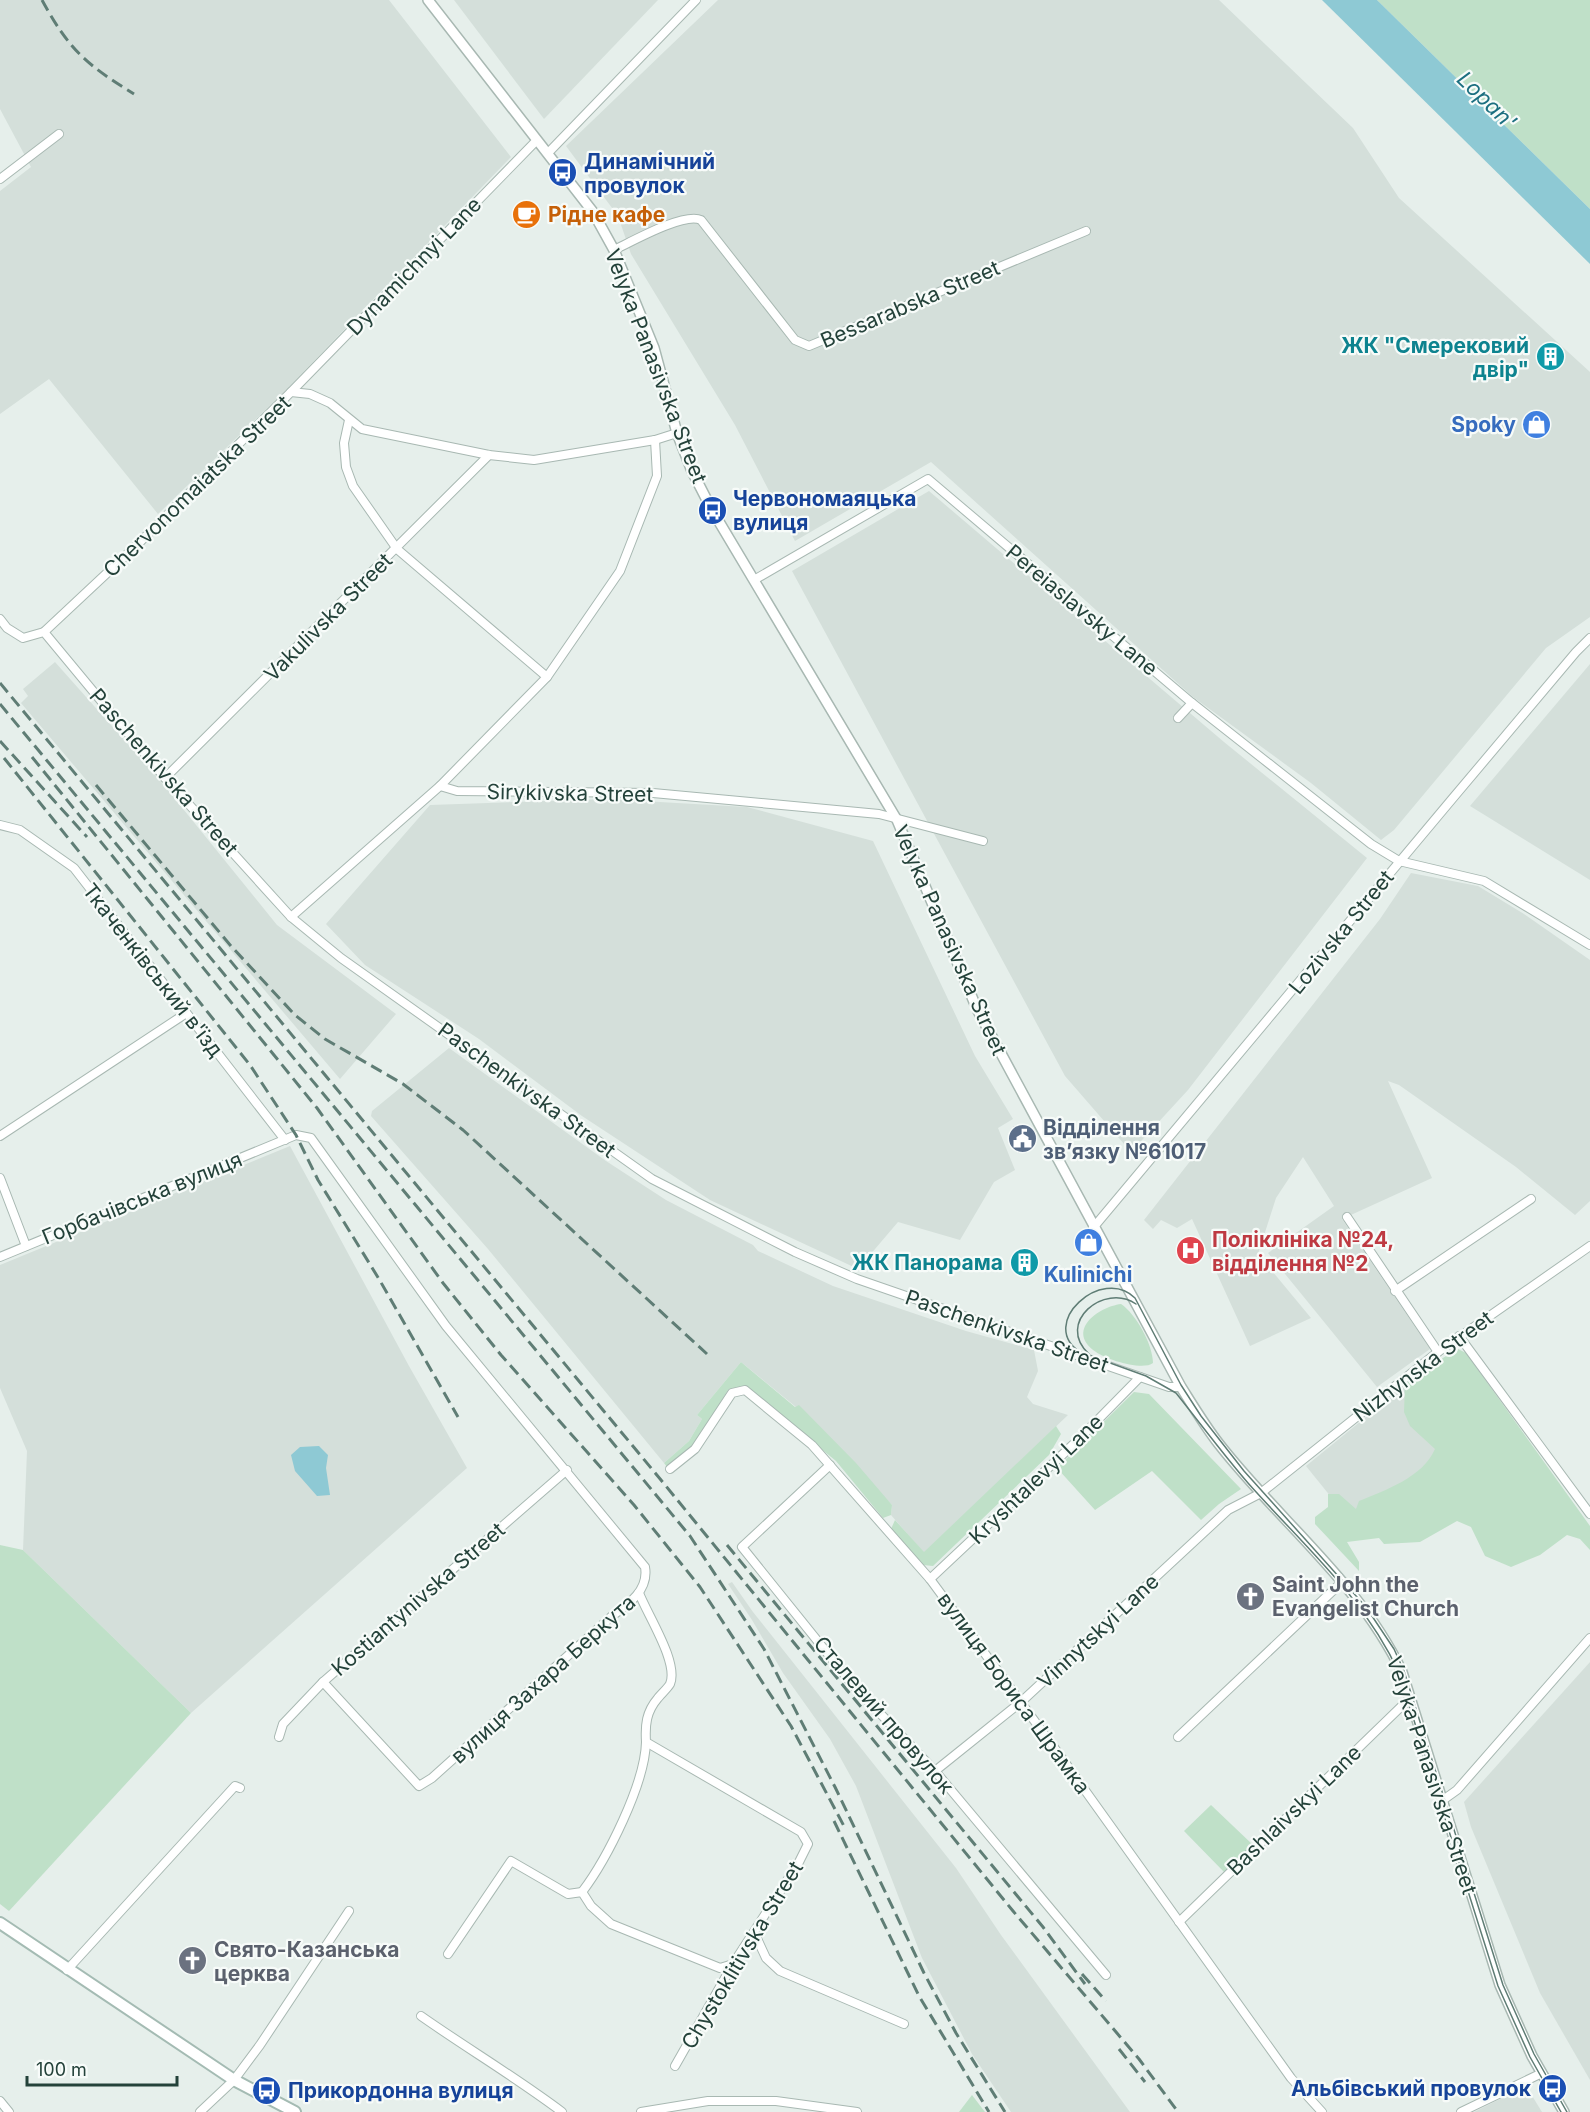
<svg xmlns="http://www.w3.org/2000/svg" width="1590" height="2112" font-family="Inter,sans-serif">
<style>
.built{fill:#d4dfda}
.green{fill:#bfe0c8}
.water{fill:#8ec9d4}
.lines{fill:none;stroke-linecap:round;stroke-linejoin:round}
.minor-casing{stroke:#a8b8b2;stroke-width:10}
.tertiary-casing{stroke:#a8b8b2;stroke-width:12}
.secondary-casing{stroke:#a4bbb3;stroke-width:14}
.minor{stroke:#fff;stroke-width:8}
.tertiary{stroke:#fff;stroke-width:9}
.secondary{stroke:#fff;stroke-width:10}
.tram{stroke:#5f7d75;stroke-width:1.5}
.rail{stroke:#5f7d75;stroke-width:3;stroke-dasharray:12 6;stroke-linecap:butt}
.labels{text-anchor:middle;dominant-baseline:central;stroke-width:4.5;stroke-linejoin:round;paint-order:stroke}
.transit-label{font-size:21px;font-weight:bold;fill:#164399;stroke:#f7fbf9;text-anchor:start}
.food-label{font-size:21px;font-weight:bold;fill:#c56008;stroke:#f7fbf9;text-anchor:start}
.street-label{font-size:21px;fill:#24423a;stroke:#f7fbf9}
.culture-label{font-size:21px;font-weight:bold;fill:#0d838f;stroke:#f7fbf9;text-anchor:end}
.shop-label{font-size:21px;font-weight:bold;fill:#366cbe;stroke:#f7fbf9;text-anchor:end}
.service-label{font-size:21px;font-weight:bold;fill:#4e5e75;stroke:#f7fbf9;text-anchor:start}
.health-label{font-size:21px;font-weight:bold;fill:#be3a42;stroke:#f7fbf9;text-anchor:start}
.worship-label{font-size:21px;font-weight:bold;fill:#5b616d;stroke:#f7fbf9;text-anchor:start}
.water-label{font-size:22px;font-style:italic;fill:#1c6f80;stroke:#f7fbf9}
</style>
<rect width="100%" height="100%" fill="#e6efeb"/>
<g class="built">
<path d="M 0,0 L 389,0 L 511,157 L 284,392 L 158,514 L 49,379 L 0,414 L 0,191 L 31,167 L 0,109 Z"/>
<path d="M 454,0 L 658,0 L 544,119 Z"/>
<path d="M 718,0 L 1219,0 L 1353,128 L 1399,198 L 1590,372 L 1590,617 L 1546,648 L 1394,830 L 1381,840 L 1311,783 L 1193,697 L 931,462 L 795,541 L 735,425 L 631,254 L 618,216 L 566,146 Z"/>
<path d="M 929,491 L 1224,742 L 1367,858 L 1188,1090 L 1131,1152 L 1065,1076 L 792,571 Z"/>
<path d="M 55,662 L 158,778 L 277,925 L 396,1014 L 340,1079 L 21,703 L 28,696 L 23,689 Z"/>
<path d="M 1590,664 L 1590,880 L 1470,806 Z"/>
<path d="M 607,799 L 747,807 L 873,841 L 975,1056 L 1013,1119 L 998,1128 L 1015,1170 L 994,1182 L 960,1240 L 898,1222 L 858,1269 L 710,1200 L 582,1116 L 479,1039 L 365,965 L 326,924 L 430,805 Z"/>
<path d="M 1411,873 L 1478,886 L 1524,914 L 1590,960 L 1590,1201 L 1575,1215 L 1516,1167 L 1399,1085 L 1388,1081 L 1432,1178 L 1342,1219 L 1430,1349 L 1377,1387 L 1268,1253 L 1334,1206 L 1303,1157 L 1276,1198 L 1258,1254 L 1311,1318 L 1250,1346 L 1192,1219 L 1177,1228 L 1161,1220 L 1153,1229 L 1144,1220 L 1380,919 Z"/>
<path d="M 449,1048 L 606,1161 L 666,1200 L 753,1245 L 758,1251 L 833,1286 L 966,1331 L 1034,1350 L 1038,1371 L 1027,1397 L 1033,1404 L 1068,1415 L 924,1553 L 891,1515 L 892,1505 L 796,1407 L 741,1362 L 697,1415 L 702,1419 L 689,1441 L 664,1463 L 488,1249 L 371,1116 L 372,1111 Z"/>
<path d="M 290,1146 L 409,1366 L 467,1468 L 191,1713 L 23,1550 L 27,1451 L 0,1388 L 0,1265 Z"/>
<path d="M 1405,1385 L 1465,1457 L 1365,1539 L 1306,1466 Z"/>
<path d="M 732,1582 L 753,1612 L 956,1868 L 1001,1935 L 1130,2112 L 1011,2112 L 972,2054 L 922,1958 L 856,1786 L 830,1739 L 783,1673 L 752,1620 L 728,1584 Z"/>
<path d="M 1590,1662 L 1590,2080 L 1540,1993 L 1471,1827 L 1464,1802 Z"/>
<path d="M 1526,2086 L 1542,2112 L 1474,2112 Z"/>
</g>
<g class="green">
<path d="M 1377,0 L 1590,0 L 1590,209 Z"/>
<path d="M 1121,1304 C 1136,1314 1153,1345 1153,1363 C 1143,1371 1107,1360 1096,1352 C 1065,1331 1098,1307 1121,1304 Z"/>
<path d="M 1458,1349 L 1466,1353 L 1590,1526 L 1590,1550 L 1580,1539 L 1567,1535 L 1540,1555 L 1511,1567 L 1485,1556 L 1471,1527 L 1457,1521 L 1420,1542 L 1384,1544 L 1379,1538 L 1347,1542 L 1359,1562 L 1359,1571 L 1315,1524 L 1315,1517 L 1328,1507 L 1328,1494 L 1339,1494 L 1356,1509 L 1359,1501 C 1386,1490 1423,1477 1435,1449 L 1410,1426 L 1404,1412 L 1405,1385 L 1416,1374 Z"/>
<path d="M 741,1362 L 795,1407 L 799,1405 L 856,1463 L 892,1505 L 891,1515 L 883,1518 L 836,1461 L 745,1387 L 728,1390 L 693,1448 L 667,1467 L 664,1463 L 689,1441 L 702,1419 L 697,1415 Z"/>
<path d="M 1134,1392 L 1149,1394 L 1241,1489 L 1219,1504 L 1201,1520 L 1152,1471 L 1095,1510 L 1057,1468 Z"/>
<path d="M 1056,1426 L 1061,1434 L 1049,1455 L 933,1566 L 923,1565 L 891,1529 L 895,1520 L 924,1552 Z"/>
<path d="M 0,1545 L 23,1550 L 191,1713 L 9,1911 L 0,1904 Z"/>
<path d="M 1211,1805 L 1253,1845 L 1225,1873 L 1184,1831 Z"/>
<path d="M 972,2095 L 985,2112 L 959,2112 Z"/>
</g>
<g class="water">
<path d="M 1322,0 L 1377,0 L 1590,209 L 1590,264 Z"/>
<path d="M 319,1446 L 328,1455 L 326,1468 L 330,1495 L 317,1496 L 295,1471 L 291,1455 L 300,1447 Z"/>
</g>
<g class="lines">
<defs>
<g id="minor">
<path d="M 548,153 L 696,0"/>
<path d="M 0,179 L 59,134"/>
<path d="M 614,250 C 631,242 684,212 701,220 L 795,340 L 809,346 L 1086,231"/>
<path d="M 291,392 L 537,140"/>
<path d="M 349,420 L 344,443 L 346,467 L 353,486 L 397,549 L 547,677"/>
<path d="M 754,580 L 928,479 L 1192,703 L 1371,844 L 1399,861 L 1484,881 L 1590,945"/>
<path d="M 0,619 L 7,628 L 23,638 L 44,632 L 165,778 L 291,917 L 341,958 L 652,1179 L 795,1252 L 857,1279 L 1169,1387 L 1181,1387"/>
<path d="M 44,632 L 137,545 L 291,392 L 310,394 L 330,403 L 362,429 L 489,455 L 534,460 L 655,440 L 677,433"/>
<path d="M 1178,718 L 1192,703"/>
<path d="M 165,778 L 489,455"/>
<path d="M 440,786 L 547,677 L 620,571 L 657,476 L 655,440"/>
<path d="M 0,825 L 20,830 L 74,868 L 285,1140"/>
<path d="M 291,917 L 440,786 L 457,791 L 653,793 L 879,814 L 983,841"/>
<path d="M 0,1136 L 185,1014"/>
<path d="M 0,1178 L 26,1246"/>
<path d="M 1347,1217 L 1438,1352"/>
<path d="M 1093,1228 C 1255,1036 1414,843 1576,652 L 1590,638"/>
<path d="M 0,1257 L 296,1135 L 311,1138 L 446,1326 L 645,1567 C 649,1590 629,1604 612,1616 L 432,1778 L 419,1786 L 323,1682"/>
<path d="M 1395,1291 L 1531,1199"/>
<path d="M 1459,1336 L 1590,1514"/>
<path d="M 830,1465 L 742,1547 L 853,1685 L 935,1771 L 1106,1975"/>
<path d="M 670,1469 L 695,1449 L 732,1393 L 745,1390 L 812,1445 L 930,1579 L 1064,1761 L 1291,2078 L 1322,2112"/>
<path d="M 930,1579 L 1078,1440 L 1140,1377"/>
<path d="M 639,1593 C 648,1616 679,1663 670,1684 C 667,1689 661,1694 658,1698 C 646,1712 645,1725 646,1742 L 801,1832 L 808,1844 L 799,1862 L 733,1964 L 675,2066"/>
<path d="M 279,1737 L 283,1724 L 323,1682 L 567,1470"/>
<path d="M 1178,1737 L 1342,1582"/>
<path d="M 935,1771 L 1021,1702 L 1228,1510 L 1261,1493 L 1438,1352 L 1590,1246"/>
<path d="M 1443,1800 L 1457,1790 L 1590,1638"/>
<path d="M 582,1892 C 607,1859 645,1784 646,1742"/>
<path d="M 1179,1922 L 1410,1698"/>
<path d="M 754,1932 L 766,1958 L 780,1971 L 904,2024"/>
<path d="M 448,1954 L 511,1861 L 568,1894 L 582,1892 L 591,1906 L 611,1924 L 720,1968 L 733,1964"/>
<path d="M 67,1970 L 235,1786 L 240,1788"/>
<path d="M 421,2016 C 468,2049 517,2078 562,2112"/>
<path d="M 0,2101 L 9,2112"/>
<path d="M 200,2112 L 234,2080 L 260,2045 L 349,1911"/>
<path d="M 641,2112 L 708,2101 L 776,2101 L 857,2112"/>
<path d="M 1461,2112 L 1542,2073"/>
</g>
<path id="tertiary" d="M 428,0 L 593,212 L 614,250 L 654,348 L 677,433 L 692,471 L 712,510 L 897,820 L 977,1009 L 1181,1387 C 1193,1406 1205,1426 1219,1444 C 1279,1521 1360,1583 1402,1672 L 1500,1985 L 1532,2056 L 1564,2112"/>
<path id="secondary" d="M 0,1923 L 234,2080 L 295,2112"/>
</defs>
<use href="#minor" class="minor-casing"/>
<use href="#tertiary" class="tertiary-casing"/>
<use href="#secondary" class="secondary-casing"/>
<use href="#minor" class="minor"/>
<use href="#tertiary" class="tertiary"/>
<use href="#secondary" class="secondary"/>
<g class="tram">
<path d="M 1089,1354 C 1055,1323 1104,1282 1136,1304"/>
<path d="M 1561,2112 L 1530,2057 L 1498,1986 L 1399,1673 C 1365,1598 1302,1544 1248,1483 C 1223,1454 1200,1423 1176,1393 L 1146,1376 L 1080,1352 C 1037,1324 1102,1265 1135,1298 L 1181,1385 L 1201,1416 L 1244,1471 L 1366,1607 L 1394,1649 L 1404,1671 L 1503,1985 L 1534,2054 L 1567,2112"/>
</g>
<g class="rail">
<path d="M 42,0 C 69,50 87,65 134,94"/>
<path d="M 0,683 L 661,1480 L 1013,1911 L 1139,2059 L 1178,2112"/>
<path d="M 0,704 L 690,1536 L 764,1649 L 835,1787 L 924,1973 L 956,2033 L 1005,2112"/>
<path d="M 0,741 L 87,837"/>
<path d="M 32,757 L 317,1108 L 443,1283 L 501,1355 L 634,1505 L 700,1587 L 791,1726 L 846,1830"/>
<path d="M 4,758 L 250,1065 L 296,1135 L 318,1180 L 379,1279 L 458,1417"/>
<path d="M 96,785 L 231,946 L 295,1015 L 325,1039 L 403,1084 L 463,1130 L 707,1354"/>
<path d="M 727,1545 L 1043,1927 L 1085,1984"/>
<path d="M 834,1821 L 919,1996 L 989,2112"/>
<path d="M 1082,1974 L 1106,2001"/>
<path d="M 1119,2049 L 1145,2082"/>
</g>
</g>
<defs>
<symbol id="bus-disc" viewBox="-11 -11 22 22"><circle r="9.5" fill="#1a4fb4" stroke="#f7fbf9"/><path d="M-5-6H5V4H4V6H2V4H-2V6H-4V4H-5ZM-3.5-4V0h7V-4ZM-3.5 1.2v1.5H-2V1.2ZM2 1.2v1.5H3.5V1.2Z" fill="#fff"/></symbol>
<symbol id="cafe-disc" viewBox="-11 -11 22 22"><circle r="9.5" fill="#e8710a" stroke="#f7fbf9"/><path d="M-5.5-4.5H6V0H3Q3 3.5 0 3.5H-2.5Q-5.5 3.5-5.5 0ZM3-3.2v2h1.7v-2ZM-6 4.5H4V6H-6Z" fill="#fff"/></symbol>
<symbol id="building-disc" viewBox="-11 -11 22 22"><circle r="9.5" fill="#0f9aa8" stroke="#f7fbf9"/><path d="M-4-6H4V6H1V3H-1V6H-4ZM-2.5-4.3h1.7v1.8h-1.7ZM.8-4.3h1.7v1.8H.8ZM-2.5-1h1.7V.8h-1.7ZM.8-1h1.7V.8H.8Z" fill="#fff"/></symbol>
<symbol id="shop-disc" viewBox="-11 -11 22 22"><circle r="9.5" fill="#3f7fe0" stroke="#f7fbf9"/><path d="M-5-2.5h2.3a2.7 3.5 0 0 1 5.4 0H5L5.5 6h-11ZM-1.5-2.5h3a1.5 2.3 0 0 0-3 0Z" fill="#fff"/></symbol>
<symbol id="civic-disc" viewBox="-11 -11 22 22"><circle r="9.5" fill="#5c6f8a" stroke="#f7fbf9"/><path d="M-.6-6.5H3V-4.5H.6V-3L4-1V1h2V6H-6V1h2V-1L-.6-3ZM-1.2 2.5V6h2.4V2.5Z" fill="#fff"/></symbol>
<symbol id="hospital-disc" viewBox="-11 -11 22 22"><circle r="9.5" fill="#e0444e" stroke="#f7fbf9"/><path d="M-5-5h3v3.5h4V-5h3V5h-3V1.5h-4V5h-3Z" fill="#fff"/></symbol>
<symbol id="church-disc" viewBox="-11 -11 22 22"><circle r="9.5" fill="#6b7280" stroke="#f7fbf9"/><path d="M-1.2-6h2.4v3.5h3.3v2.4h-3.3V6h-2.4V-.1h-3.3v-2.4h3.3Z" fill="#fff"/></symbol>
</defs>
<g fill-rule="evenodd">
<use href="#bus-disc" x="546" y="156" width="33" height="33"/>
<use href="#cafe-disc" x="510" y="198" width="33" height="33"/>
<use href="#building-disc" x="1534" y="340" width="33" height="33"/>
<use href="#shop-disc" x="1520" y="408" width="33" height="33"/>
<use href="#bus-disc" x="696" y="494" width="33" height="33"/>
<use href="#civic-disc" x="1006" y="1122" width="33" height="33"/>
<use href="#shop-disc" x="1072" y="1226" width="33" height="33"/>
<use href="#hospital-disc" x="1174" y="1234" width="33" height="33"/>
<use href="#building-disc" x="1008" y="1246" width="33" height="33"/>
<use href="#church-disc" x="1234" y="1580" width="33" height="33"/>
<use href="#church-disc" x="176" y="1944" width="33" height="33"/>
<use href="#bus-disc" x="1536" y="2072" width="33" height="33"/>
<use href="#bus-disc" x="250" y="2074" width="33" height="33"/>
</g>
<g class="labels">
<g class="transit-label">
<text x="584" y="161">Динамічний<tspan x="584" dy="24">провулок</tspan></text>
<text x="733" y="498">Червономаяцька<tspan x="733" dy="24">вулиця</tspan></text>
<text x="1531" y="2088" text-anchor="end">Альбівський провулок</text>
<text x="288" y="2090">Прикордонна вулиця</text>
</g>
<g class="food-label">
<text x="548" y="214">Рідне кафе</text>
</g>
<g class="street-label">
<text transform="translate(414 266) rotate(-46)">Dynamichnyi Lane</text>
<text transform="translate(910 304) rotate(-23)">Bessarabska Street</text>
<text transform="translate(656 366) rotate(69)">Velyka Panasivska Street</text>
<text transform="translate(197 486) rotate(-44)">Chervonomaiatska Street</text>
<text transform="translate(1082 610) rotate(40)">Pereiaslavsky Lane</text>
<text transform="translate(328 617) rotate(-45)">Vakulivska Street</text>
<text transform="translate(164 772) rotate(49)">Paschenkivska Street</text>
<text transform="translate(570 793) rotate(1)">Sirykivska Street</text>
<text transform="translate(1341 932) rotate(-51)">Lozivska Street</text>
<text transform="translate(950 940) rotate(66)">Velyka Panasivska Street</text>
<text transform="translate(153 970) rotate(52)">Ткаченківський в'їзд</text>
<text transform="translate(527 1090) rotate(36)">Paschenkivska Street</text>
<text transform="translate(142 1198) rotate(-22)">Горбачівська вулиця</text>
<text transform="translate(1007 1331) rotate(19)">Paschenkivska Street</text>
<text transform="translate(1423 1366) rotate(-37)">Nizhynska Street</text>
<text transform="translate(1036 1479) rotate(-44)">Kryshtalevyi Lane</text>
<text transform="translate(418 1599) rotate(-41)">Kostiantynivska Street</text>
<text transform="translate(1098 1631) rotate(-43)">Vinnytskyi Lane</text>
<text transform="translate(543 1679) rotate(-42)">вулиця Захара Беркута</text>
<text transform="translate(1014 1693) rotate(54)">вулиця Бориса Шрамка</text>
<text transform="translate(884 1715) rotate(49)">Сталевий провулок</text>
<text transform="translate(1432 1775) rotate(72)">Velyka Panasivska Street</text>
<text transform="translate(1294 1810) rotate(-44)">Bashlaivskyi Lane</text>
<text transform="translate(742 1955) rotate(-59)">Chystoklitivska Street</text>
</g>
<g class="culture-label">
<text x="1529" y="345">ЖК "Смерековий<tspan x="1529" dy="24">двір"</tspan></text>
<text x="1003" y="1262">ЖК Панорама</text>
</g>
<g class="shop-label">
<text x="1516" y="424">Spoky</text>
<text x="1088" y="1274" text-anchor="middle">Kulinichi</text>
</g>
<g class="service-label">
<text x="1043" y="1127">Відділення<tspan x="1043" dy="24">зв’язку №61017</tspan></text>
</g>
<g class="health-label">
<text x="1212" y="1239">Поліклініка №24,<tspan x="1212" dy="24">відділення №2</tspan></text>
</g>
<g class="worship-label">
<text x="1272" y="1584">Saint John the<tspan x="1272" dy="24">Evangelist Church</tspan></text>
<text x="214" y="1949">Свято-Казанська<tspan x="214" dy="24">церква</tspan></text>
</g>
<g class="water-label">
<text transform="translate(1487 100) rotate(44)">Lopan'</text>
</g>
</g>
<path d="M27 2076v9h150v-9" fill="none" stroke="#24423a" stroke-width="3"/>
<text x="36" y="2076" font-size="18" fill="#24423a" stroke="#f7fbf9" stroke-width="4.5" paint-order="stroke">100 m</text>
</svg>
